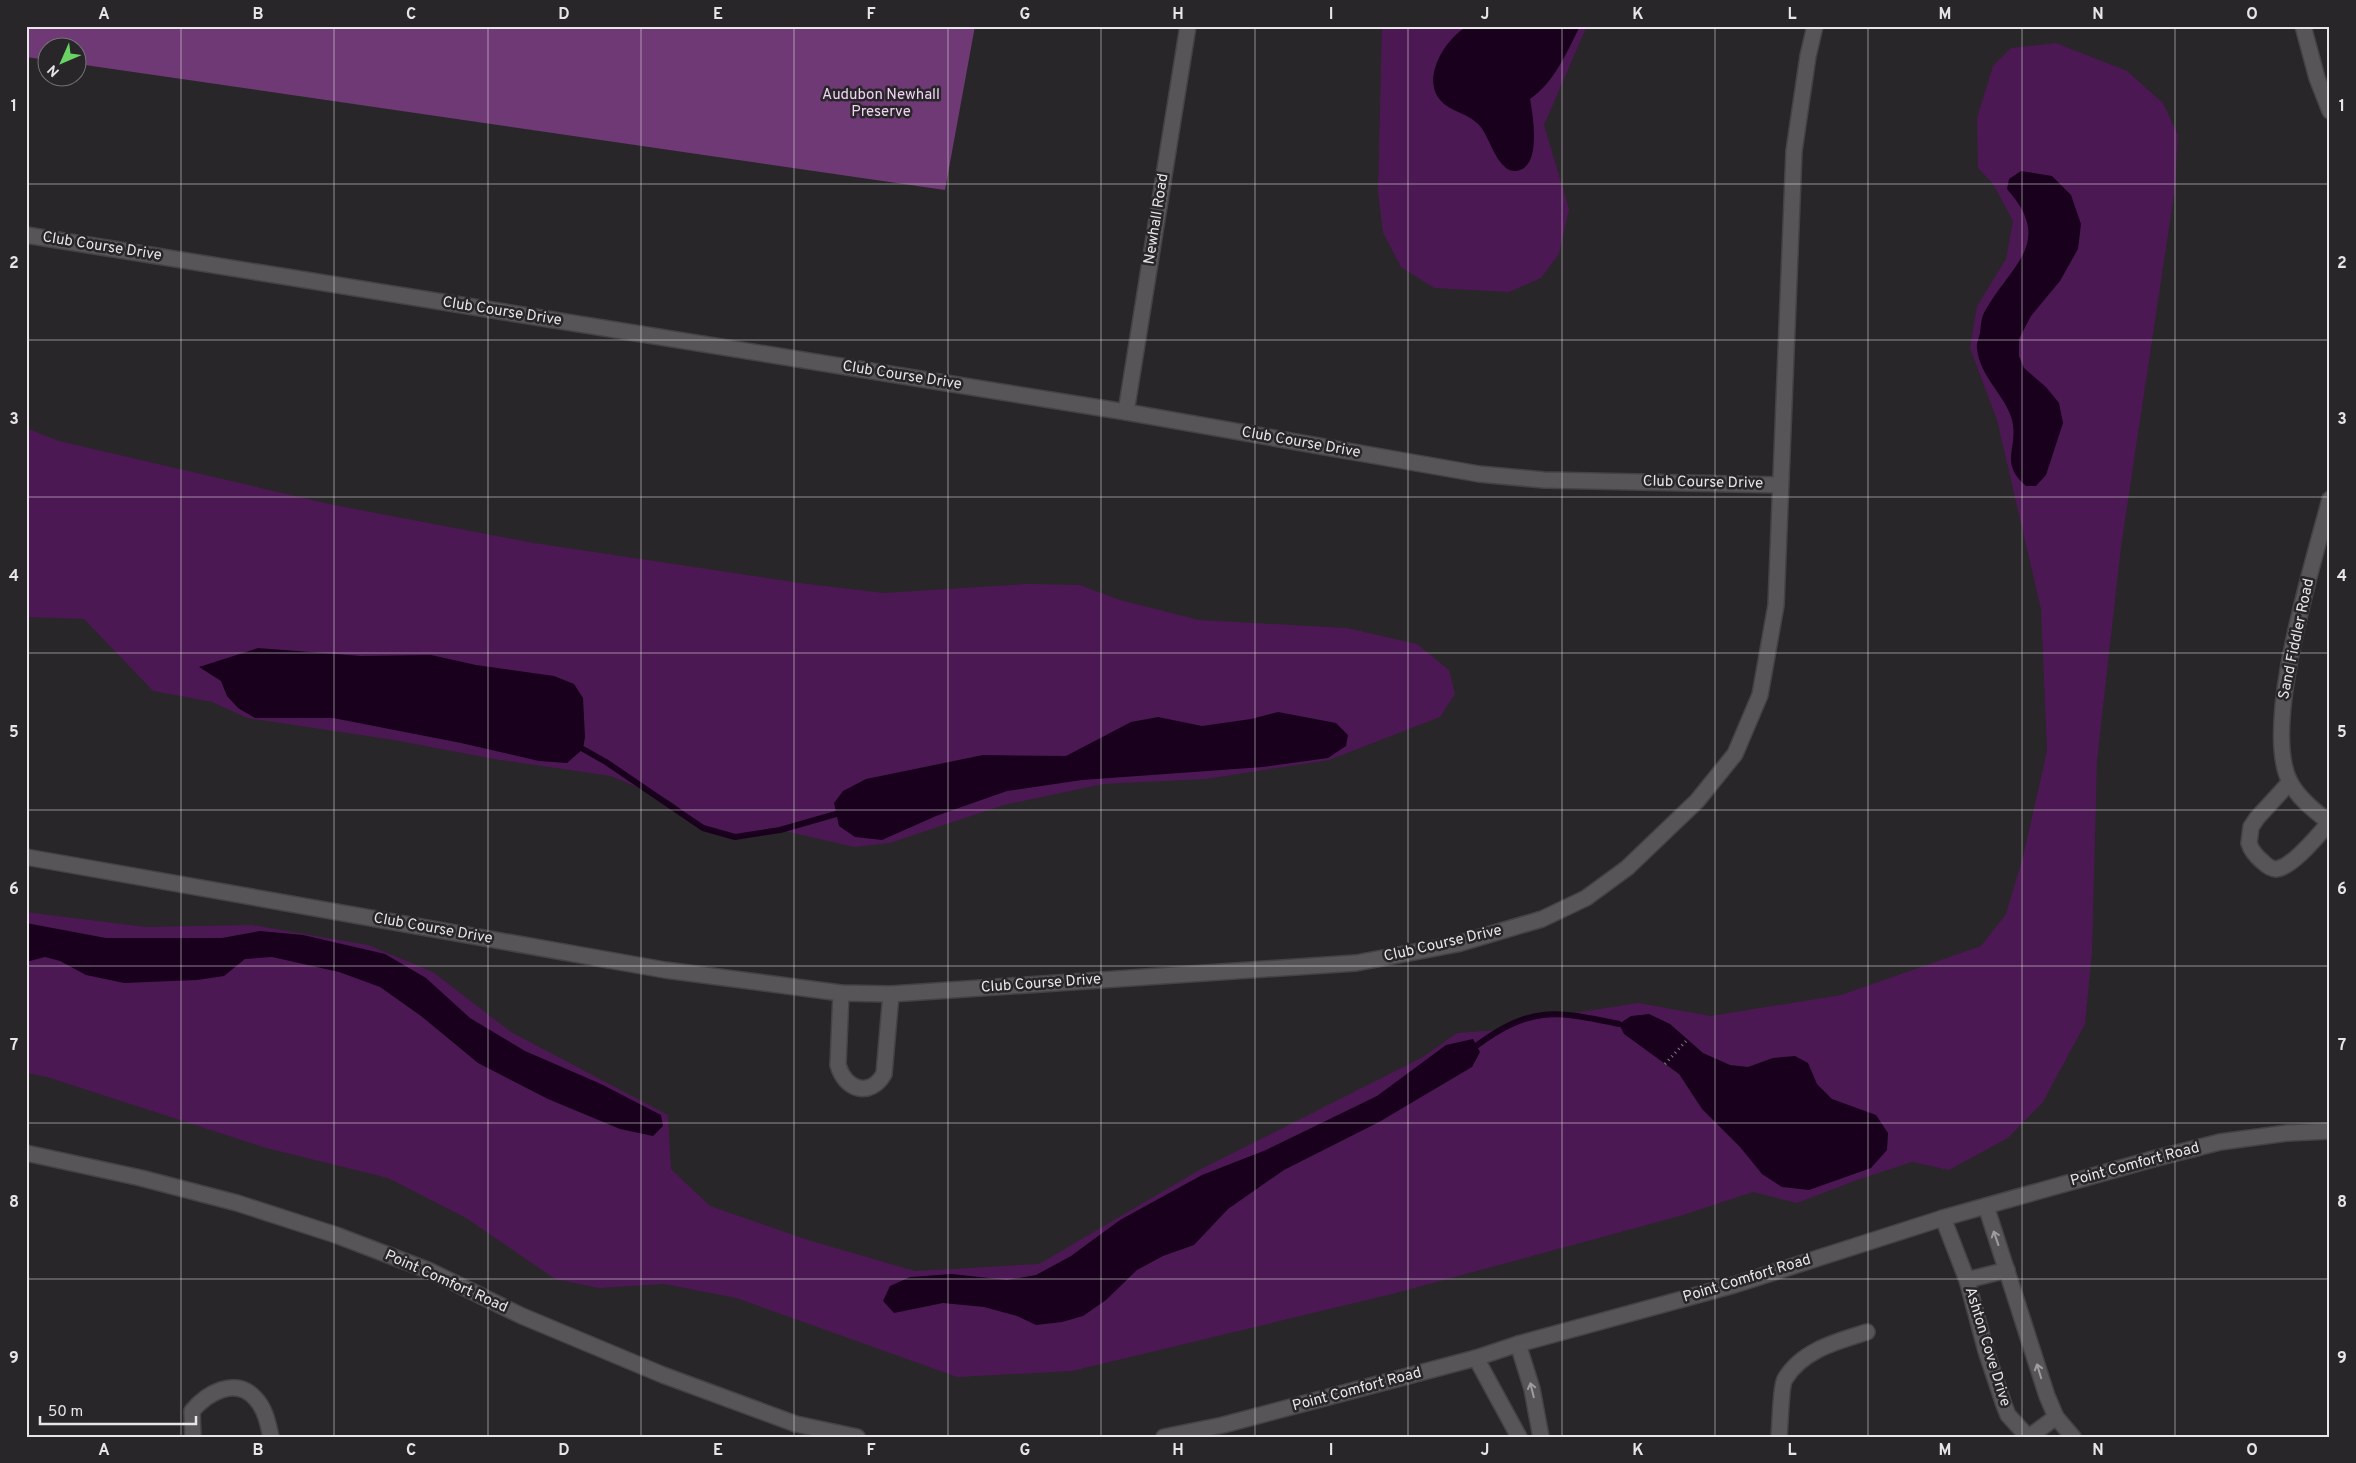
<svg xmlns="http://www.w3.org/2000/svg" width="2356" height="1463" font-family="Overpass,sans-serif">
<style>
.green{fill:#4c1853}
.forest{fill:#6f3976}
.water{fill:#19011d}
.lines{fill:none;stroke-linecap:round;stroke-linejoin:round}
.stream{stroke:#19011d;stroke-width:6}
.minor-casing{stroke:#444244;stroke-width:18}
.path{stroke:#817f81;stroke-width:3;stroke-dasharray:1 4;stroke-linecap:butt}
.minor{stroke:#575557;stroke-width:15}
.oneway{stroke:#9f9d9f}
.grid{fill:none;stroke:#e7e5e7;stroke-width:1;stroke-opacity:0.55}
.labels{text-anchor:middle;dominant-baseline:central;stroke-width:5;stroke-linejoin:round;paint-order:stroke}
.park-label{font-size:15px;fill:#f1d2f5;stroke:#282628}
.street-label{font-size:15px;fill:#e7e5e7;stroke:#282628}
.neatline{fill:none;stroke:#e7e5e7;stroke-width:2}
.grid-label{font-size:16px;text-anchor:middle;font-weight:bold;fill:#e7e5e7}
</style>
<rect width="100%" height="100%" fill="#282628"/>
<g class="green">
<path d="M 1382,26 L 1587,26 L 1544,125 L 1569,209 L 1559,254 L 1541,278 L 1509,292 L 1434,288 L 1401,267 L 1383,233 L 1378,192 Z"/>
<path d="M 2056,43 L 2127,71 L 2163,103 L 2178,135 L 2175,188 L 2121,547 L 2097,761 L 2092,953 L 2085,1024 L 2043,1102 L 2008,1138 L 1949,1170 L 1912,1162 L 1857,1180 L 1797,1203 L 1753,1192 L 1680,1216 L 1392,1294 L 1072,1371 L 957,1377 L 736,1298 L 664,1284 L 599,1288 L 555,1279 L 466,1218 L 388,1178 L 266,1148 L 47,1077 L 26,1073 L 26,912 L 146,927 L 252,925 L 368,945 L 433,972 L 511,1032 L 668,1115 L 671,1169 L 710,1206 L 808,1240 L 915,1271 L 1039,1264 L 1201,1169 L 1423,1057 L 1457,1033 L 1498,1030 L 1536,1015 L 1567,1014 L 1638,1003 L 1711,1016 L 1841,995 L 1981,946 L 2006,914 L 2023,857 L 2047,751 L 2041,609 L 1997,420 L 1970,348 L 1977,306 L 2006,259 L 2013,221 L 1993,184 L 1978,168 L 1977,118 L 1993,66 L 2011,48 Z"/>
<path d="M 26,428 L 59,441 L 334,505 L 534,543 L 800,583 L 884,593 L 1026,584 L 1080,585 L 1120,600 L 1199,620 L 1347,628 L 1417,644 L 1449,670 L 1455,694 L 1440,717 L 1329,760 L 1206,779 L 1103,784 L 1004,805 L 890,843 L 854,847 L 780,830 L 735,837 L 703,828 L 672,802 L 611,776 L 494,759 L 394,740 L 247,718 L 212,702 L 153,691 L 84,619 L 26,617 Z"/>
</g>
<path class="forest" d="M 26,26 L 975,26 L 945,190 L 78,64 L 78,48 L 48,48 L 47,60 L 26,57 Z"/>
<g class="water">
<path d="M 1468,26 L 1526,26 L 1527,28 L 1530,26 L 1580,26 C 1567,52 1554,83 1530,99 C 1533,115 1541,163 1520,170 C 1515,172 1510,171 1506,168 C 1493,157 1490,139 1480,126 C 1467,112 1453,113 1442,102 C 1419,80 1446,37 1468,26 Z"/>
<path d="M 2021,171 L 2052,176 L 2071,195 L 2081,224 L 2078,249 L 2060,281 L 2031,316 L 2019,339 L 2019,356 L 2024,368 L 2046,387 L 2059,403 L 2063,423 L 2046,475 L 2036,486 L 2026,486 C 1998,462 2019,448 2012,420 C 2006,396 1979,376 1977,348 C 1976,344 1979,338 1980,333 C 1981,326 1981,317 1985,311 C 2011,264 2055,243 2007,189 L 2009,179 Z"/>
<path d="M 258,648 L 361,656 L 431,655 L 476,665 L 554,676 L 574,684 L 583,698 L 585,737 L 583,749 L 567,763 L 539,761 L 461,743 L 333,718 L 255,718 L 238,708 L 227,696 L 221,681 L 199,667 Z"/>
<path d="M 1278,712 L 1336,723 L 1348,735 L 1346,746 L 1328,758 L 1263,767 L 1082,780 L 1007,791 L 936,816 L 882,840 L 855,837 L 839,826 L 834,803 L 843,791 L 866,779 L 983,755 L 1066,756 L 1131,722 L 1158,717 L 1202,726 L 1251,719 Z"/>
<path d="M 26,923 L 106,938 L 222,938 L 260,931 L 303,935 L 385,954 L 426,978 L 470,1018 L 525,1051 L 601,1084 L 661,1115 L 663,1126 L 653,1136 L 620,1129 L 548,1099 L 478,1063 L 421,1016 L 380,987 L 339,972 L 272,957 L 245,959 L 224,976 L 197,980 L 124,983 L 86,975 L 60,961 L 45,957 L 26,962 Z"/>
<path d="M 1649,1014 L 1670,1024 L 1703,1053 L 1730,1065 L 1748,1067 L 1773,1058 L 1795,1056 L 1808,1063 L 1817,1084 L 1832,1099 L 1876,1115 L 1888,1133 L 1887,1150 L 1871,1168 L 1809,1190 L 1782,1187 L 1762,1174 L 1740,1147 L 1702,1109 L 1679,1074 L 1624,1034 L 1619,1024 L 1631,1016 Z"/>
<path d="M 1473,1039 L 1480,1052 L 1472,1067 L 1379,1122 L 1284,1170 L 1228,1209 L 1194,1245 L 1163,1256 L 1137,1270 L 1106,1300 L 1083,1316 L 1062,1322 L 1036,1325 L 1017,1316 L 984,1307 L 943,1303 L 894,1313 L 883,1301 L 890,1286 L 910,1277 L 952,1274 L 1007,1280 L 1036,1275 L 1071,1256 L 1120,1220 L 1202,1175 L 1266,1150 L 1377,1096 L 1446,1045 Z"/>
</g>
<g class="lines">
<g class="stream">
<path d="M 583,749 L 606,762 L 703,828 L 735,837 L 780,830 L 836,814"/>
<path d="M 1476,1046 C 1532,1005 1555,1011 1619,1024"/>
</g>
<defs>
<g id="minor">
<path d="M 2303,26 L 2317,78 L 2330,111"/>
<path d="M 26,235 L 1126,412 L 1479,474 L 1544,480 L 1780,485"/>
<path d="M 1126,412 L 1188,26"/>
<path d="M 2330,499 C 2314,561 2261,727 2290,782 C 2298,798 2316,812 2330,823"/>
<path d="M 2290,782 L 2257,818 L 2251,827 L 2249,843 C 2251,851 2257,857 2263,862 C 2266,865 2271,869 2276,869 C 2292,868 2319,834 2329,823"/>
<path d="M 26,857 L 665,970 L 841,993 L 891,994 L 1356,963 L 1457,944 L 1542,919 L 1586,898 L 1627,868 L 1697,801 L 1735,754 L 1760,695 L 1776,605 L 1794,151 L 1808,56 L 1815,26"/>
<path d="M 841,993 L 838,1065 C 845,1090 870,1098 884,1074 L 891,994"/>
<path d="M 26,1153 L 141,1178 L 237,1203 L 336,1235 L 430,1271 L 522,1316 L 663,1375 L 796,1424 L 857,1437"/>
<path d="M 1986,1206 L 2047,1396 L 2056,1417 L 2073,1437"/>
<path d="M 1943,1218 L 1967,1280 L 1986,1351 L 2004,1405 L 2008,1415 L 2028,1437"/>
<path d="M 1967,1280 L 2007,1270"/>
<path d="M 1518,1344 L 1532,1389 L 1541,1437"/>
<path d="M 1476,1358 L 1519,1437"/>
<path d="M 193,1437 L 192,1411 C 206,1394 235,1376 255,1398 C 265,1408 268,1423 271,1437"/>
<path d="M 1164,1437 L 1223,1425 L 1476,1358 L 1518,1344 L 1734,1285 L 1943,1218 L 2153,1159 L 2220,1142 L 2288,1133 L 2330,1131"/>
<path d="M 1779,1437 C 1780,1426 1781,1385 1785,1379 C 1802,1350 1838,1341 1867,1332"/>
<path d="M 2029,1437 L 2056,1417"/>
</g>
</defs>
<use href="#minor" class="minor-casing"/>
<path class="path" d="M 1665,1064 L 1687,1040"/>
<use href="#minor" class="minor"/>
</g>
<defs><path id="oneway-shaft" d="M-6 0H5M1.5-3L5.5 0L1.5 3" fill="none" stroke-width="1.6" stroke-linecap="round" stroke-linejoin="round" transform="scale(1.25)"/></defs>
<g class="oneway">
<use href="#oneway-shaft" transform="translate(1996 1238) rotate(-109)"/>
<use href="#oneway-shaft" transform="translate(2039 1371) rotate(-107)"/>
<use href="#oneway-shaft" transform="translate(1532 1390) rotate(-104)"/>
</g>
<path class="grid" d="M 181,26 L 181,1437M 334,26 L 334,1437M 488,26 L 488,1437M 641,26 L 641,1437M 794,26 L 794,1437M 948,26 L 948,1437M 1101,26 L 1101,1437M 1255,26 L 1255,1437M 1408,26 L 1408,1437M 1562,26 L 1562,1437M 1715,26 L 1715,1437M 1868,26 L 1868,1437M 2022,26 L 2022,1437M 2175,26 L 2175,1437M 26,184 L 2330,184M 26,340 L 2330,340M 26,497 L 2330,497M 26,653 L 2330,653M 26,810 L 2330,810M 26,966 L 2330,966M 26,1123 L 2330,1123M 26,1279 L 2330,1279"/>
<g class="labels">
<g class="park-label">
<text x="881" y="95">Audubon Newhall<tspan x="881" dy="17">Preserve</tspan></text>
</g>
<g class="street-label">
<text transform="translate(1157 219) rotate(-81)">Newhall Road</text>
<text transform="translate(102 247) rotate(9)">Club Course Drive</text>
<text transform="translate(502 312) rotate(9)">Club Course Drive</text>
<text transform="translate(902 376) rotate(9)">Club Course Drive</text>
<text transform="translate(1301 443) rotate(10)">Club Course Drive</text>
<text transform="translate(1703 483) rotate(1)">Club Course Drive</text>
<text transform="translate(2297 639) rotate(-78)">Sand Fiddler Road</text>
<text transform="translate(433 929) rotate(10)">Club Course Drive</text>
<text transform="translate(1443 944) rotate(-13)">Club Course Drive</text>
<text transform="translate(1041 984) rotate(-4)">Club Course Drive</text>
<text transform="translate(2135 1165) rotate(-15)">Point Comfort Road</text>
<text transform="translate(1747 1279) rotate(-17)">Point Comfort Road</text>
<text transform="translate(446 1282) rotate(24)">Point Comfort Road</text>
<text transform="translate(1987 1347) rotate(73)">Ashton Cove Drive</text>
<text transform="translate(1357 1390) rotate(-15)">Point Comfort Road</text>
</g>
</g>
<rect width="2356" height="1463" fill="none" stroke="#282628" stroke-width="55"/>
<g transform="translate(62 62) rotate(225)"><circle r="24" fill="#282628" stroke="#747274"/>
<path d="M0-4L9 19L0 12L-9 19Z" fill="#69d464"/>
<text y="-8" font-size="14" font-weight="bold" text-anchor="middle" fill="#e7e5e7">N</text>
</g>
<path d="M40 1416v8h156v-8" fill="none" stroke="#e7e5e7" stroke-width="2.5"/>
<text x="48" y="1416" font-size="15" fill="#e7e5e7" stroke="#282628" stroke-width="4" paint-order="stroke">50 m</text>
<rect x="28" y="28" width="2300" height="1408" class="neatline"/>
<g class="grid-label">
<text x="104" y="19">A</text>
<text x="258" y="19">B</text>
<text x="411" y="19">C</text>
<text x="564" y="19">D</text>
<text x="718" y="19">E</text>
<text x="871" y="19">F</text>
<text x="1025" y="19">G</text>
<text x="1178" y="19">H</text>
<text x="1331" y="19">I</text>
<text x="1485" y="19">J</text>
<text x="1638" y="19">K</text>
<text x="1792" y="19">L</text>
<text x="1945" y="19">M</text>
<text x="2098" y="19">N</text>
<text x="2252" y="19">O</text>
<text x="14" y="111">1</text>
<text x="2342" y="111">1</text>
<text x="14" y="268">2</text>
<text x="2342" y="268">2</text>
<text x="14" y="424">3</text>
<text x="2342" y="424">3</text>
<text x="14" y="581">4</text>
<text x="2342" y="581">4</text>
<text x="14" y="737">5</text>
<text x="2342" y="737">5</text>
<text x="14" y="894">6</text>
<text x="2342" y="894">6</text>
<text x="14" y="1050">7</text>
<text x="2342" y="1050">7</text>
<text x="14" y="1207">8</text>
<text x="2342" y="1207">8</text>
<text x="14" y="1363">9</text>
<text x="2342" y="1363">9</text>
<text x="104" y="1455">A</text>
<text x="258" y="1455">B</text>
<text x="411" y="1455">C</text>
<text x="564" y="1455">D</text>
<text x="718" y="1455">E</text>
<text x="871" y="1455">F</text>
<text x="1025" y="1455">G</text>
<text x="1178" y="1455">H</text>
<text x="1331" y="1455">I</text>
<text x="1485" y="1455">J</text>
<text x="1638" y="1455">K</text>
<text x="1792" y="1455">L</text>
<text x="1945" y="1455">M</text>
<text x="2098" y="1455">N</text>
<text x="2252" y="1455">O</text>
</g>
</svg>
